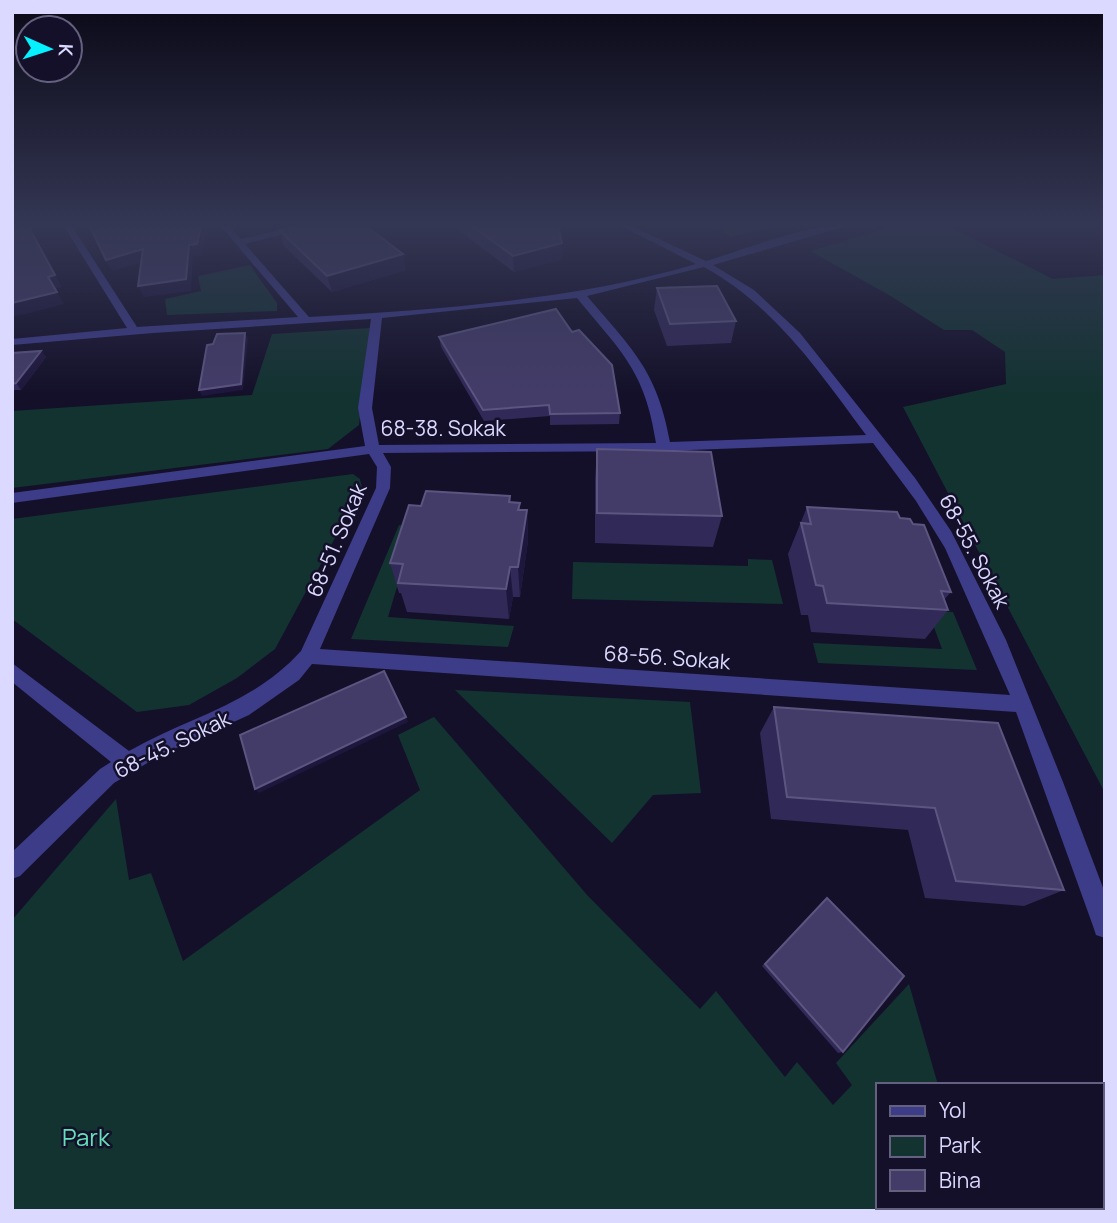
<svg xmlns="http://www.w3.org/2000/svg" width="1117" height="1223" font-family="Manrope,sans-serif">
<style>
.green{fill:#133331}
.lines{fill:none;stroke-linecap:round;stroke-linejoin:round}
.minor{fill:#3c3c88;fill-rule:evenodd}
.wall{fill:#312957}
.shaded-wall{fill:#1e173d}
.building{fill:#433c69;stroke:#5b5580;stroke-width:2}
.labels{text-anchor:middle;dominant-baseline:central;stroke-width:5;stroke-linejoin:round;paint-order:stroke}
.street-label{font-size:21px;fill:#dbd9ff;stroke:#141029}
.near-park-label{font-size:24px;fill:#63e1bb;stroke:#141029}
</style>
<rect width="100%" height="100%" fill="#141029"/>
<g class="green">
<path d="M 707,223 L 770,223 L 774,226 L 731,237 Z"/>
<path d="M 904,223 L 942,223 L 1053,279 L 1105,275 L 1105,793 L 903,407 L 1006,384 L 1005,352 L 972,330 L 944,330 L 889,295 L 810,251 Z"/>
<path d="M 250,265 L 277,303 L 277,311 L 167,315 L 165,299 L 201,291 L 198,276 Z"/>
<path d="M 370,328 L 359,425 L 328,449 L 12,488 L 12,411 L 252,395 L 272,334 Z"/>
<path d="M 353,474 L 360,479 L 362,488 L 275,649 L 237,678 L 189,705 L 137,712 L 12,619 L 12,519 Z"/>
<path d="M 399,525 L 415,527 L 388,617 L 514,626 L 508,647 L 351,639 Z"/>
<path d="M 748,559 L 772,560 L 783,604 L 572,599 L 573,562 L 748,566 Z"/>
<path d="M 928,611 L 953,612 L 977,670 L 818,663 L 813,643 L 942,649 Z"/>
<path d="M 455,690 L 690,702 L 701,793 L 653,795 L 612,843 Z"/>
<path d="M 434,717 L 588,896 L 700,1009 L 716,991 L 785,1077 L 797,1062 L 833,1105 L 852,1085 L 836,1063 L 909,984 L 938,1085 L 877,1085 L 877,1207 L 974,1207 L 975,1211 L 12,1211 L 12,920 L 116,799 L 129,880 L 151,873 L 183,961 L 420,790 L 398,735 Z"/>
</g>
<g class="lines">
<path class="minor" d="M 62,223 L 70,223 L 137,327 L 298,317 L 218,223 L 226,223 L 241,239 L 311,223 L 325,223 L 245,244 L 309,317 C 439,309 570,301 696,264 L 615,223 L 625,223 L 706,261 C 752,247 809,223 857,223 L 713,265 L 754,290 L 800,333 L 915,478 L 951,531 L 1006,640 L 1063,782 L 1105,893 L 1105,938 L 1096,935 L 1093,926 L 1016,712 L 312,664 L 299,680 L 249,715 L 159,756 L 114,783 L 20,876 L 12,879 L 12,852 L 100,769 L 111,762 L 12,682 L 12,663 L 129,751 C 190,716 252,705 301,651 L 376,488 L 377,467 L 369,454 L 12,503 L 12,493 L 365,446 L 358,408 L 371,319 L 153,333 L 12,345 L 12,339 L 127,328 ZM 704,267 C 775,306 819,372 866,435 L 670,442 C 657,370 632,349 587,296 ZM 577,298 C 621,352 645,370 656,443 L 379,445 L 372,408 L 382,318 ZM 873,443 L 916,501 L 945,548 L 1010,695 L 320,649 L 390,488 L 391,467 L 383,453 L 664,451 Z"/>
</g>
<g class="wall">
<path d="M 449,223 L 555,223 L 562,243 L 562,259 L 514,272 Z"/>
<path d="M 279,230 L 406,270 L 332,292 L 284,246 Z"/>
<path d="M 657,288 L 736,321 L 731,343 L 667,346 L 654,310 Z"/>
<path d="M 439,337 L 620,413 L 619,424 L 550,425 L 550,416 L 484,421 L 441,347 Z"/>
<path d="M 41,351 L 46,357 L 21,390 L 12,390 L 12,353 Z"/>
<path d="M 597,449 L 722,516 L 713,547 L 595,543 L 595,480 Z"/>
<path d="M 510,496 L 511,502 L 520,503 L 520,510 L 527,510 L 528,541 L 520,597 L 513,597 L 509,619 L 407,612 L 401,593 L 399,593 L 390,563 L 421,506 Z"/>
<path d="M 807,507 L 900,518 L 951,592 L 944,600 L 948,610 L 925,639 L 811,632 L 808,615 L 801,615 L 788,554 Z"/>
<path d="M 774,707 L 1064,890 L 1024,906 L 925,898 L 908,830 L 771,819 L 760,733 Z"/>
<path d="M 827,898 L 843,1052 L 838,1053 L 762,966 L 823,901 Z"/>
</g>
<g class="shaded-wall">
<path d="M 28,223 L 31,223 L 39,246 L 62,287 L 55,289 L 64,304 L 26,314 L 12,316 L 12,303 L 48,277 Z"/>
<path d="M 202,223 L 209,223 L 202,255 L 193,256 L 191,291 L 144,297 L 138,286 L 189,245 Z"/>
<path d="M 562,243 L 562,259 L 514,272 L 513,256 Z"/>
<path d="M 143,249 L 148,260 L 112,271 L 106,260 Z"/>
<path d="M 403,254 L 406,270 L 332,292 L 327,276 Z"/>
<path d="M 245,333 L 248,339 L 243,390 L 202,396 L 199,390 Z"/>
<path d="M 41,351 L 46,357 L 21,390 L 16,383 Z"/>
<path d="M 527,510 L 528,541 L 520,597 L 518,567 Z"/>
<path d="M 510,567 L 513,597 L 509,619 L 506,589 Z"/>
<path d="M 406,717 L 408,722 L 259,793 L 255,789 Z"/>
</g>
<g class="building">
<path d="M 12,223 L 28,223 L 33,235 L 55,275 L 48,277 L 57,292 L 12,303 Z"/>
<path d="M 88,223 L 202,223 L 197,244 L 189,245 L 186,279 L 138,286 L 143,249 L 106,260 Z"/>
<path d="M 310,223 L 362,223 L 403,254 L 327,276 L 279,230 Z"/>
<path d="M 468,223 L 555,223 L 558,224 L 562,243 L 513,256 Z"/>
<path d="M 717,286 L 736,321 L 670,324 L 657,288 Z"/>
<path d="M 556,309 L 572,332 L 579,330 L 612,365 L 620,413 L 550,414 L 549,405 L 483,410 L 439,337 Z"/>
<path d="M 245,333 L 241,384 L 199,390 L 207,345 L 213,344 L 217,334 Z"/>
<path d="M 41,351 L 16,383 L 12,384 L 12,353 Z"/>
<path d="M 597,449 L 711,452 L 722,516 L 597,513 Z"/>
<path d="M 426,491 L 510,496 L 509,502 L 520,503 L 518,510 L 527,510 L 518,567 L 510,567 L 506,589 L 398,583 L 403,564 L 390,563 L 409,505 L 421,506 Z"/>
<path d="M 807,507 L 897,512 L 900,518 L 910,519 L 913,524 L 924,525 L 951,592 L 941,591 L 948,610 L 827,603 L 823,586 L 816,585 L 801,523 L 811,524 Z"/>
<path d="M 384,671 L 406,717 L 255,789 L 240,735 Z"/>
<path d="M 774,707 L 998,723 L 1064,890 L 956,881 L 935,808 L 787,797 Z"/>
<path d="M 827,898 L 904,976 L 843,1052 L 765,964 Z"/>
</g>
<linearGradient id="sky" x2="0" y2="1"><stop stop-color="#0b0917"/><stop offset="0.57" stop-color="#343754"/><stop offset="1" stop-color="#343754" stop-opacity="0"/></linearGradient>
<rect width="1117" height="394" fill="url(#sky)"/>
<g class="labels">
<g class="street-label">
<text x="443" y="428">68-38. Sokak</text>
<text transform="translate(336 540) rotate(-67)">68-51. Sokak</text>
<text transform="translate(975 551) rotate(62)">68-55. Sokak</text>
<text transform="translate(667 657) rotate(4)">68-56. Sokak</text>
<text transform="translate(172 744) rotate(-26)">68-45. Sokak</text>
</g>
<g class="near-park-label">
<text x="86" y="1136">Park</text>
</g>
</g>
<rect width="1117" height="1223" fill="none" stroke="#dbd9ff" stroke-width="28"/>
<rect x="876" y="1083" width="228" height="126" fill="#141029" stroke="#64607f" stroke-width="2"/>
<rect x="890" y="1106" width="35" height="10" fill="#3c3c88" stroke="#64607f" stroke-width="2"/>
<text x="939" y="1118" font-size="21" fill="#dbd9ff">Yol</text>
<rect x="890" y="1136" width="35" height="21" fill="#133331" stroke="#64607f" stroke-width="2"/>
<text x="939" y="1153" font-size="21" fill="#dbd9ff">Park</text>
<rect x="890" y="1170" width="35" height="21" fill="#433c69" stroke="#64607f" stroke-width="2"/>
<text x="939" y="1188" font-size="21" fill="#dbd9ff">Bina</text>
<g transform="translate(49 49) rotate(93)"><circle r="33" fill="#141029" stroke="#64607f" stroke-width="2"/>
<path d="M0-5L12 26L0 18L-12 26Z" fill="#05f1ff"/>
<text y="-10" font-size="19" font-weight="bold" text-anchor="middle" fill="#dbd9ff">K</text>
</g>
</svg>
